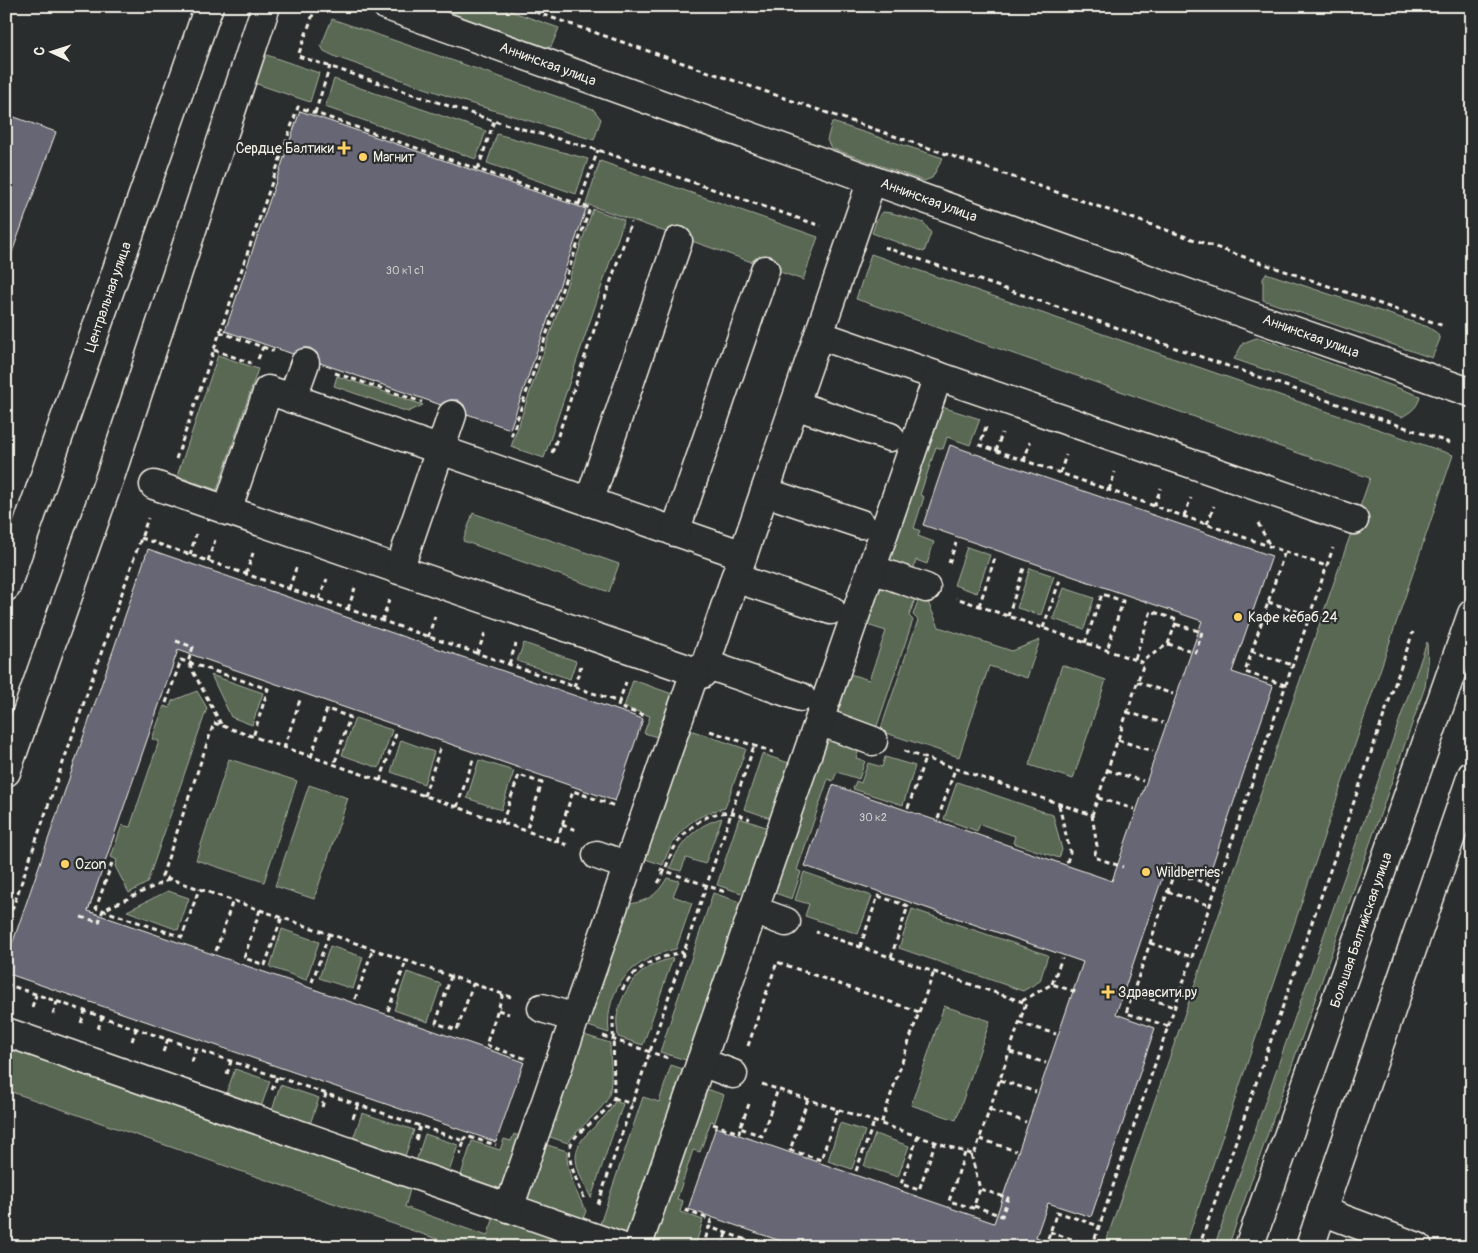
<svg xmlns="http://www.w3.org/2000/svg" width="1478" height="1253" font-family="Pangolin,sans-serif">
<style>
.green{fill:#586852;stroke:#a6ac9d}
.building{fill:#666675;stroke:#f4f1e8}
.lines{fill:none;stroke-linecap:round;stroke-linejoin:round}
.minor-casing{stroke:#f4f1e8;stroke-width:31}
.path{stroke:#f4f1e8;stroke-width:3;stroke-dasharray:5 4;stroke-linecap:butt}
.minor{stroke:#2a2d2e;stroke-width:28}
.poi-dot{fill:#ffd166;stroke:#2a2d2e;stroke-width:2}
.labels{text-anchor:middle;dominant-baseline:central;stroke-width:4.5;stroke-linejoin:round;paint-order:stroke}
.number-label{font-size:11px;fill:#d0cecb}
.street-label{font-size:14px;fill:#f4f1e8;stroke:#2a2d2e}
.poi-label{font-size:14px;fill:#f4f1e8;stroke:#2a2d2e;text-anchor:start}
</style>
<rect width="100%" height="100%" fill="#2a2d2e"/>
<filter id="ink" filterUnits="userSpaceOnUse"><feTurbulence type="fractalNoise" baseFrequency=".02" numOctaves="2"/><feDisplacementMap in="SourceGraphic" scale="10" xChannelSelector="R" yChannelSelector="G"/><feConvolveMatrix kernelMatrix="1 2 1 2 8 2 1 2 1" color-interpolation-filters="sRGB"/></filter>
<g filter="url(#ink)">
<g class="green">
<path d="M 420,6 L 496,6 L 559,28 L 551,47 L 543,48 Z"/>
<path d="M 332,19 L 593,109 L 601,119 L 594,140 L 459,100 L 336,57 L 324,51 L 321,46 Z"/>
<path d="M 261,53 L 319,73 L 310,102 L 251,82 Z"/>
<path d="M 334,79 L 486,131 L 476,159 L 325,107 Z"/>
<path d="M 832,122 L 943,158 L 932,178 L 924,181 L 831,148 L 827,140 Z"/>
<path d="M 497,134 L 588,159 L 576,194 L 487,163 Z"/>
<path d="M 600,161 L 818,237 L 803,280 L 586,204 Z"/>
<path d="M 593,209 L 624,220 L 544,458 L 511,447 Z"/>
<path d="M 883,212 L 892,213 L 924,223 L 931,233 L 924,252 L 872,233 L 877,219 Z"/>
<path d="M 871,254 L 1453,455 L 1185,1247 L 1104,1247 L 1370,478 L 856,299 Z"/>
<path d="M 1266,273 L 1428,327 L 1437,333 L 1440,339 L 1432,358 L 1263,300 L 1263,279 Z"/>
<path d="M 1256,338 L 1261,338 L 1420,396 C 1418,407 1412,411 1402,417 L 1234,359 L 1243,343 Z"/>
<path d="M 218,355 L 258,369 L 217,490 L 177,476 Z"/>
<path d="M 337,376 L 423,405 L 408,412 L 334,386 Z"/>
<path d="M 939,406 L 980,419 L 970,445 L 947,437 L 943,449 L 936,447 L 920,495 L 924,497 L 914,528 L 920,531 L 918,536 L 934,542 L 927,564 L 916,560 L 913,571 L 887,562 Z"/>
<path d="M 473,513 L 619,564 L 609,592 L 463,541 Z"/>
<path d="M 967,547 L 990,555 L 977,593 L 954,585 Z"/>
<path d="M 1030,568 L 1054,576 L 1041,615 L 1017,608 Z"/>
<path d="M 879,583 L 916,596 L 909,616 L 913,620 L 876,729 L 833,714 L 847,673 L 869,680 L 886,631 L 864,624 Z"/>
<path d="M 1064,588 L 1094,598 L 1084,629 L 1053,619 Z"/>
<path d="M 919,598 L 927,600 L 939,627 L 1012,651 L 1040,640 L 1027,678 L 989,666 L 959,757 L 880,731 L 918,620 L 913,615 Z"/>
<path d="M 1427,642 L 1428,663 L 1425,687 L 1228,1247 L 1214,1247 Z"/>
<path d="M 524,643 L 576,661 L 570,679 L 517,661 Z"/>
<path d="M 1062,665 L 1106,680 L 1073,779 L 1029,765 Z"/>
<path d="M 211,675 L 263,693 L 252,725 L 231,717 Z"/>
<path d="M 633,680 L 675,695 L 660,738 L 644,733 L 650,716 L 624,707 Z"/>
<path d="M 197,691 L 207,708 L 147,883 L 129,893 L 115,866 L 117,860 L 111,857 L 122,825 L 130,827 L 159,741 L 152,739 L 164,706 L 170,708 L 172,701 Z"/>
<path d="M 355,718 L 392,730 L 379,768 L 342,755 Z"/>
<path d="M 687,729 L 746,749 L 725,808 C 691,816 674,832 663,865 L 642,858 Z"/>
<path d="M 826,735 L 860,747 L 856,758 L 865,761 L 859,779 L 837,772 L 833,781 L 828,779 L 797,870 L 801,872 L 792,899 L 772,892 Z"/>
<path d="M 401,740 L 434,752 L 424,784 L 391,772 Z"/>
<path d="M 762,754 L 792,764 L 773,819 L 744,809 Z"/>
<path d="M 885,757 L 915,766 L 903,805 L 853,789 L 856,781 L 861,783 L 868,763 L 882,767 Z"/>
<path d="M 229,759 L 297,781 L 264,882 L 196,860 Z"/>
<path d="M 479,760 L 514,771 L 501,810 L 467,798 Z"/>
<path d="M 957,782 L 1053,815 L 1062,850 L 1059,858 L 1013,843 L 1015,836 L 980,824 L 977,831 L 944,819 Z"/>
<path d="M 309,785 L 348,798 L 314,899 L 275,886 Z"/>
<path d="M 722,818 L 705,864 L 686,858 L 681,871 L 670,868 C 679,843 696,825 722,818 Z"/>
<path d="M 739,818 L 769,828 L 747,895 L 717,885 Z"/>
<path d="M 804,872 L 872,896 L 858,934 L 805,916 L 809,904 L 795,900 Z"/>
<path d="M 667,878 L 679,881 L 673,896 L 692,903 L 676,949 C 634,957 604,988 609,1033 L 585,1025 L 625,905 C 647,901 656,897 667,878 Z"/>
<path d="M 168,891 L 189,898 L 178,930 L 127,911 Z"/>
<path d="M 713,893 L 743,903 L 689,1061 L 660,1052 Z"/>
<path d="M 912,909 L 1048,955 L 1040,981 L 1023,991 L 899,948 Z"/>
<path d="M 282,929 L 319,942 L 306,980 L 270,967 Z"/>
<path d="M 330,946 L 363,957 L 353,989 L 319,978 Z"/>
<path d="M 673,958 L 643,1045 L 618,1037 C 618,1031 616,1023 617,1017 C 620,998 633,975 651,966 C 658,962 666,960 673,958 Z"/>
<path d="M 407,972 L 441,984 L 428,1022 L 394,1010 Z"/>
<path d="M 944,1006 L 990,1021 L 956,1120 L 911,1105 Z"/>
<path d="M 581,1034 L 610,1043 C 610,1058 613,1080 609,1095 C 605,1109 578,1127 568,1143 L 547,1136 Z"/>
<path d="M 6,1046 L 411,1186 L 405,1207 L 487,1236 L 495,1215 L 587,1247 L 460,1247 L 6,1090 Z"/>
<path d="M 671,1065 L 686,1070 L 629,1237 L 599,1227 L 643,1097 L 659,1102 Z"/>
<path d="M 235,1069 L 270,1081 L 260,1110 L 225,1097 Z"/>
<path d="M 280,1085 L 319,1098 L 309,1127 L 271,1114 Z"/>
<path d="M 704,1088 L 724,1095 L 715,1122 L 711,1121 L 700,1152 L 693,1150 L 677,1199 L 683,1201 L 680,1212 L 703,1220 L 695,1247 L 659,1247 L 651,1244 Z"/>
<path d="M 615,1101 L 623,1104 L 591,1198 C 579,1173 565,1153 590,1131 C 600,1121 609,1114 615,1101 Z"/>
<path d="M 362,1113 L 414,1130 L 404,1159 L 352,1142 Z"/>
<path d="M 840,1123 L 865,1131 L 852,1169 L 828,1161 Z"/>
<path d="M 425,1134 L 458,1145 L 448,1175 L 415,1164 Z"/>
<path d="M 514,1134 L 522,1137 L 503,1193 L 460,1178 L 472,1141 L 500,1150 L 504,1139 L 511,1141 Z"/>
<path d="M 875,1134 L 909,1146 L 898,1177 L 864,1166 Z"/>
<path d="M 544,1144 L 567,1151 C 566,1173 576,1192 586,1211 L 582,1221 L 523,1201 Z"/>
</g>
<g class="building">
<path d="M 300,111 L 586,209 L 510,429 L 467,414 L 464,405 L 458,400 L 449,400 L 441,405 L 320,363 L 317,353 L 310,348 L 302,348 L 293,354 L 225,331 Z"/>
<path d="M 6,114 L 56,132 L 10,258 L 6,258 Z"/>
<path d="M 950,445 L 1272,556 L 1232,672 L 1273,686 L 1208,878 L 1167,864 L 1116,1014 L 1155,1028 L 1091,1217 L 1048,1203 L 1036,1237 L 1050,1242 L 1050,1247 L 798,1247 L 688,1209 L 716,1127 L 994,1223 L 1083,962 L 805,866 L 833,785 L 1112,881 L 1202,621 L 923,525 Z"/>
<path d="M 148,549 L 643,719 L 615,801 L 178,650 L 88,911 L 524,1062 L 496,1142 L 6,973 L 6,962 Z"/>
</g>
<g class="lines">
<defs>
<g id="minor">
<path d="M 387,6 L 1237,311 L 1472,393"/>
<path d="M 819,335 L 1354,520"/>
<path d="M 292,399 L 305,363"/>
<path d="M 795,405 L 890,437"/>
<path d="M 154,485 L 702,674 L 872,180"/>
<path d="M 765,492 L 861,524"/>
<path d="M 589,502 L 678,241"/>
<path d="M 227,511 L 268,390 L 743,555"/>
<path d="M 675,532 L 765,270"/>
<path d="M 872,569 L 926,588"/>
<path d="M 399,570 L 452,415"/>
<path d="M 735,578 L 831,610"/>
<path d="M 6,587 L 209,6"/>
<path d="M 705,664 L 801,697"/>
<path d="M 819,721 L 873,741"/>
<path d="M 6,772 L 112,471 L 266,6"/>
<path d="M 597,855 L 628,866"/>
<path d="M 753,910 L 786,922"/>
<path d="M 542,1008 L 575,1018"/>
<path d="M 6,1032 L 621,1247"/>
<path d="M 701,1062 L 733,1074"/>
<path d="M 509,1208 L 695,672"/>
<path d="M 637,1247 L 938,376"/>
<path d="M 1249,1247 L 1472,614"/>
<path d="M 1310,1247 L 1322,1211"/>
<path d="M 1418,1247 L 1322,1211 L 1472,775"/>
</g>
</defs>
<use href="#minor" class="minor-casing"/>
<g class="path">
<path d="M 316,6 L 298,56 L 494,121 L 598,150 L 821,226"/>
<path d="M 518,6 L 1444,326"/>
<path d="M 315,113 L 330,66"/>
<path d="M 478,169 L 494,121"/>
<path d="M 579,204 L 598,150"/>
<path d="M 884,247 L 1453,444"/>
<path d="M 220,332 L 274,351"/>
<path d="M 214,350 L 251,363"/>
<path d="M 258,359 L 263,347"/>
<path d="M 335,373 L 422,402"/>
<path d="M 986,427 L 980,445 L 1326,566"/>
<path d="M 996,451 L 1002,433"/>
<path d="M 552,453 L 631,222"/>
<path d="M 176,459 L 298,107 L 590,208 L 510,440"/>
<path d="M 1024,461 L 1030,442"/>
<path d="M 1060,473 L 1066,455"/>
<path d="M 1109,490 L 1115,472"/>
<path d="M 1154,506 L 1161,488"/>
<path d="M 1184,516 L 1191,498"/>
<path d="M 1258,523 L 1270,546"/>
<path d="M 1207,524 L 1214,506"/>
<path d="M 141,538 L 619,702 L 626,682"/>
<path d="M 190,555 L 196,534"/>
<path d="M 208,561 L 215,540"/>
<path d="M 949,563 L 956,543"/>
<path d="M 246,574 L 253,553"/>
<path d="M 289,589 L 296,568"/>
<path d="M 319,599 L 327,579"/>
<path d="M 1268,602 L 1309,615"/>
<path d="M 979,606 L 996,555"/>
<path d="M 348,609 L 355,588"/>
<path d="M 1008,616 L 1025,565"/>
<path d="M 382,621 L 389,600"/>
<path d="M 1043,628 L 1061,577"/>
<path d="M 428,637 L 435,616"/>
<path d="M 176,641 L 193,647 L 188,662 L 222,726"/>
<path d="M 1085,643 L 1102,594 L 1123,601 L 1107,650"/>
<path d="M 1168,644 L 1196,652 L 1202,632 L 1175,624"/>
<path d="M 1251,651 L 1292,665"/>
<path d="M 477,654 L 485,633"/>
<path d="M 1135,659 L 1151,611 L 1177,620 L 1168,644 L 1141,662"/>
<path d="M 509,664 L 516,644"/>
<path d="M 1137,682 L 1173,694"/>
<path d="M 1285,685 L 1245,672 L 1285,551"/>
<path d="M 574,687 L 581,666"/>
<path d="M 619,702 L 618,707 L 646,716"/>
<path d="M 166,703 L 181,660 L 268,689 L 253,737"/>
<path d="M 1127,712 L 1163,723"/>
<path d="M 710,731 L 773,752"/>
<path d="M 1118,740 L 1153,751"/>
<path d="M 284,748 L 301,697"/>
<path d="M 904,751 L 1092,815 L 1144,663 L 956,598"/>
<path d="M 311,757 L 327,709 L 350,717 L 334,765"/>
<path d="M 1107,770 L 1143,781"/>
<path d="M 380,781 L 397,731"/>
<path d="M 424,796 L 441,746"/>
<path d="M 1098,798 L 1134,809"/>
<path d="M 1059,805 L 1070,852 L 1066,866"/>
<path d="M 457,807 L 474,757"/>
<path d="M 908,808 L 925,758"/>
<path d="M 1092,815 L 1097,846 L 1094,857 L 1123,867"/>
<path d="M 938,819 L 955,769"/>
<path d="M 502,823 L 519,775 L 542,783 L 526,831"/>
<path d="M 562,825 L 576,830"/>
<path d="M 557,841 L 573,791 L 615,806"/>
<path d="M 112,863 L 96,908 L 182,937 L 199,889"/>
<path d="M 660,869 L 725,892"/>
<path d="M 658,883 C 664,874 667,864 671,854 C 681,833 706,809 732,813 C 738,814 744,817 750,819"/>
<path d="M 1168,892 L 1209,905"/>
<path d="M 260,910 L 244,958 L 265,965 L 282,917"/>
<path d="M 81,917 L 99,922 L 103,910 L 170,879"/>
<path d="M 6,927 L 148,518"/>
<path d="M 1150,943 L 1192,957"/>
<path d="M 860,947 L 878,896 L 908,906 L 891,957"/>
<path d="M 216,951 L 233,900"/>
<path d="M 451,976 L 436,1023 L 457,1030 L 473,984"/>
<path d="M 312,982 L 329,934"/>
<path d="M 6,984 L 464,1141 L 460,1155"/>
<path d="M 1052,984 L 1062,958"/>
<path d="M 622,990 C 637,964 656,958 683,952"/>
<path d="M 1133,993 L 1174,1007"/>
<path d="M 503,994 L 486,1045 L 527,1059"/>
<path d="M 511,997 L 162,876 L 214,723 L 567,845"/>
<path d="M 355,999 L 373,949"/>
<path d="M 1022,1001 L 1052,984 L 1079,993"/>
<path d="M 32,1007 L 36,995"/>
<path d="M 498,1010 L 509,1014"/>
<path d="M 388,1011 L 406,961"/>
<path d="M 919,1012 L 934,972"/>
<path d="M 53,1014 L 57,1002"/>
<path d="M 81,1023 L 85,1011"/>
<path d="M 1019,1023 L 1056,1034"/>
<path d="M 1168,1026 L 1126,1013 L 1174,873 L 1216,886"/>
<path d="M 98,1029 L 102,1017"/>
<path d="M 603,1036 L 668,1058"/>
<path d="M 132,1041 L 136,1029"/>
<path d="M 748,1046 L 777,962 L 919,1012 L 881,1124"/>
<path d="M 163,1052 L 168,1039"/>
<path d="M 1010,1052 L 1046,1063"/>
<path d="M 192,1062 L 196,1049"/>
<path d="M 227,1074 L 231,1061"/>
<path d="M 1000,1080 L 1036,1092"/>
<path d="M 762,1084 L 974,1155 L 1026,1003 L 816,932"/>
<path d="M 272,1090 L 277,1077"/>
<path d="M 614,1098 L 632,1104"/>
<path d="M 808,1099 L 790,1150 L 821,1160 L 838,1109"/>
<path d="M 749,1104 L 740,1128 L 762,1136 L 778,1089"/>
<path d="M 322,1107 L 326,1094"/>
<path d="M 990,1110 L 1026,1122"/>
<path d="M 353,1118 L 358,1105"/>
<path d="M 713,1124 L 739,1133 L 740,1128"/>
<path d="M 918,1136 L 901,1184 L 919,1190 L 935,1143"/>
<path d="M 980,1139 L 1016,1151"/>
<path d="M 416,1140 L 420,1126"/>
<path d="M 464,1141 L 466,1136 L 496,1145"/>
<path d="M 965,1153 L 949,1201 L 973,1208 L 980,1189 L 971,1154"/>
<path d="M 856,1171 L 874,1122"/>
<path d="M 584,1198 C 579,1185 567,1162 570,1148 C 572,1135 590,1125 599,1116 C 605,1111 610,1105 614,1098 L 613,1017"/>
<path d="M 598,1204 L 754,746"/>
<path d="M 974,1206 L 1002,1216 L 1008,1198 L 980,1189"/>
<path d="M 685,1210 L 711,1220 L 709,1227"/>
<path d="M 1050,1232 L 1092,1246"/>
<path d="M 703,1247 L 709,1227 L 767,1247"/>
<path d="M 722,1247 L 726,1233"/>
<path d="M 1045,1247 L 1057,1212 L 1099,1226"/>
<path d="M 1092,1247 L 1333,548"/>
<path d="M 1199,1247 L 1413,632"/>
</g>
<use href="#minor" class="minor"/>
</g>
</g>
<g class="poi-dot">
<path d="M341.5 140.5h5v5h5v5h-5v5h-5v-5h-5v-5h5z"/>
<circle cx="363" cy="157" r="5"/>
<circle cx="1238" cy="617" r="5"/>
<circle cx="65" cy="864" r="5"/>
<circle cx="1146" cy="872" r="5"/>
<path d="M1105.5 984.5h5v5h5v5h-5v5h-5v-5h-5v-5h5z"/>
</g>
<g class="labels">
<g class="number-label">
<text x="405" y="270">30 к1 с1</text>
<text x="873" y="817">30 к2</text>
</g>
<g class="street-label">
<text transform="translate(548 64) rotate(20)">Аннинская улица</text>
<text transform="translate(929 200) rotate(20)">Аннинская улица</text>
<text transform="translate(108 297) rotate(-71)">Центральная улица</text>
<text transform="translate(1311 336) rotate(20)">Аннинская улица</text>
<text transform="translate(1361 930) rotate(-71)">Большая Балтийская улица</text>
</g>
<g class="poi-label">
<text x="334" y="148" text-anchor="end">Сердце Балтики</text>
<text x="373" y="157">Магнит</text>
<text x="1248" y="617">Кафе кебаб 24</text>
<text x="75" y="864">Ozon</text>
<text x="1156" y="872">Wildberries</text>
<text x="1118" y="992">Здравсити.ру</text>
</g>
</g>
<rect width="1478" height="1253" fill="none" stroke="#2a2d2e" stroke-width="25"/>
<rect x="12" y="12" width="1453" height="1228" fill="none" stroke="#f4f1e8" stroke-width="2" filter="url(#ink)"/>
<g transform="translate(52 52) rotate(274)" stroke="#2a2d2e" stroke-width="4" paint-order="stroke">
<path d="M0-4L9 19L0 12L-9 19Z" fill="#f4f1e8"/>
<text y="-8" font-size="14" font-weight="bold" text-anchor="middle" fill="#f4f1e8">С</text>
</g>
</svg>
